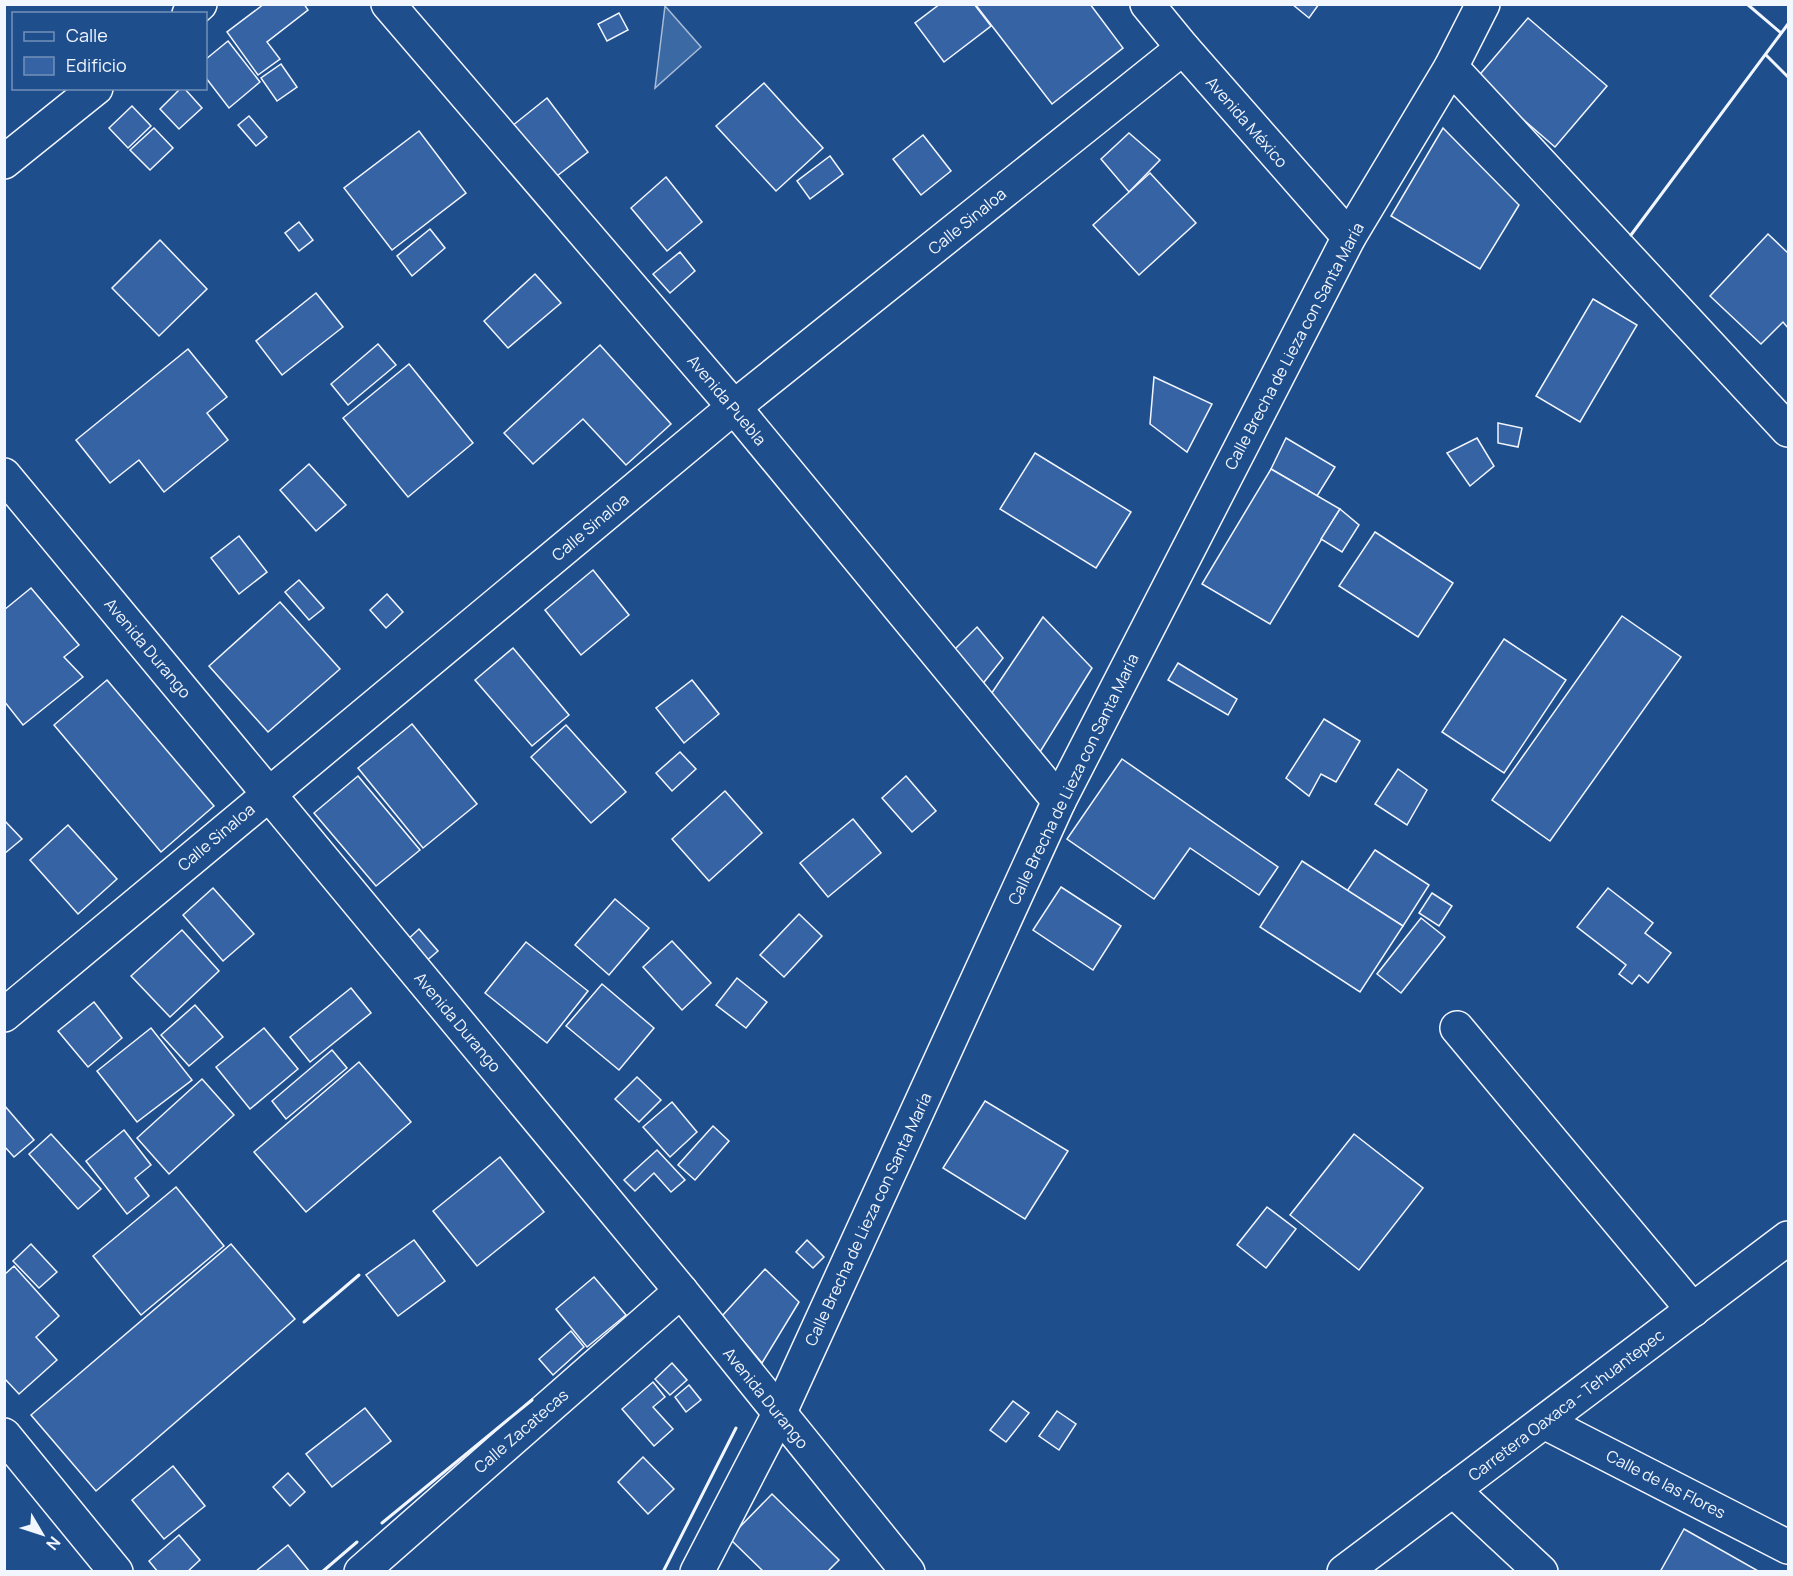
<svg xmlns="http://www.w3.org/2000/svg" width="1793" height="1576" font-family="Manrope,sans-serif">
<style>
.water{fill:#3b69a3;stroke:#a8bbd7;stroke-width:1.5}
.building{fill:#3563a3;stroke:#f2f6ff;stroke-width:1.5}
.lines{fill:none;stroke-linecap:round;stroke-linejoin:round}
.minor-casing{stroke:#f2f6ff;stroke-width:36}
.major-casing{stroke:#f2f6ff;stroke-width:36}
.minor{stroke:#1f4e8c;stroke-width:33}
.major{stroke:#1f4e8c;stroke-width:33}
.wall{stroke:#f2f6ff;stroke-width:3}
.labels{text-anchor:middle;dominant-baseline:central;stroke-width:4.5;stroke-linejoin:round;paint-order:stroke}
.street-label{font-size:16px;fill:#f2f6ff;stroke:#1f4e8c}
</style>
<rect width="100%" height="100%" fill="#1f4e8c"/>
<path class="water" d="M 665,6 L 701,47 L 655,88 Z"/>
<g class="building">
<path d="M 264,4 L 304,4 L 308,10 L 267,42 L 280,59 L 258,75 L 227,32 Z"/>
<path d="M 940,4 L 974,4 L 991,26 L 944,62 L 915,23 Z"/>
<path d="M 975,4 L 1090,4 L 1123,48 L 1052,104 Z"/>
<path d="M 1292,4 L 1319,4 L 1309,18 Z"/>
<path d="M 619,13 L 628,30 L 607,41 L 598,24 Z"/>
<path d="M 1528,18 L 1607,86 L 1555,147 L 1476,79 Z"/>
<path d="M 228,41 L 260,82 L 229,108 L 206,78 L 206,59 Z"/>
<path d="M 281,64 L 297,87 L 277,101 L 261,78 Z"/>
<path d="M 764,83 L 823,148 L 776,191 L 716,126 Z"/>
<path d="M 181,88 L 184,88 L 202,108 L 179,129 L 160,109 Z"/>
<path d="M 547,98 L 588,152 L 553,179 L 512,126 Z"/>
<path d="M 132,106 L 151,126 L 128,148 L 109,128 Z"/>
<path d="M 249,116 L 267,137 L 256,146 L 238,125 Z"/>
<path d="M 154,128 L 173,148 L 150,170 L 130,150 Z"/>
<path d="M 1443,128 L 1519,205 L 1480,269 L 1391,216 Z"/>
<path d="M 419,131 L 466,193 L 392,250 L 344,188 Z"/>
<path d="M 1129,133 L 1160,160 L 1129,192 L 1101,159 Z"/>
<path d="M 923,135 L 951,171 L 921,195 L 893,159 Z"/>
<path d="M 830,156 L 843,174 L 810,199 L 797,181 Z"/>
<path d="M 1150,173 L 1196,223 L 1139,275 L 1093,225 Z"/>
<path d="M 666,177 L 702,222 L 667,251 L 631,208 Z"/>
<path d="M 299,222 L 313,240 L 299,251 L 285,233 Z"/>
<path d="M 430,229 L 445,248 L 412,276 L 397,256 Z"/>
<path d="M 1768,234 L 1788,253 L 1788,328 L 1783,322 L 1761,344 L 1710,296 Z"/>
<path d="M 160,240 L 207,289 L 159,336 L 112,288 Z"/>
<path d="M 680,252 L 695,271 L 670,293 L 653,274 Z"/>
<path d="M 535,274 L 561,303 L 508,348 L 484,321 Z"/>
<path d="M 316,293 L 343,327 L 282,375 L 256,341 Z"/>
<path d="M 1593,299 L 1637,325 L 1580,422 L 1536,396 Z"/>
<path d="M 378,344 L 396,365 L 348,405 L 331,384 Z"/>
<path d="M 600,345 L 671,424 L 626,465 L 583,419 L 533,464 L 504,433 Z"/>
<path d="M 188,349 L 227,397 L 207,413 L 228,440 L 164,492 L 139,460 L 110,483 L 76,440 Z"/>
<path d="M 409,364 L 473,443 L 408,497 L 343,418 Z"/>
<path d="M 1154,377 L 1212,404 L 1187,452 L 1150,424 Z"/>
<path d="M 1498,423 L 1522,428 L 1518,447 L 1498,443 Z"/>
<path d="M 1286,438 L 1335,467 L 1317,496 L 1271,469 Z"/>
<path d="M 1477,438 L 1494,466 L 1470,486 L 1447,453 Z"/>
<path d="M 1035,453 L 1131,512 L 1096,568 L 1000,509 Z"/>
<path d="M 309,464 L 346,505 L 316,531 L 280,490 Z"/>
<path d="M 1271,469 L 1340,509 L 1270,624 L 1202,584 Z"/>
<path d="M 1340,509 L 1359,525 L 1342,552 L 1321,539 Z"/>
<path d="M 1375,532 L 1453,583 L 1418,637 L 1339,586 Z"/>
<path d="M 239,536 L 267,572 L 239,594 L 211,558 Z"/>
<path d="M 593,570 L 629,615 L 581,655 L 545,610 Z"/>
<path d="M 299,580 L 324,608 L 309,620 L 285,592 Z"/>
<path d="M 31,588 L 79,645 L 64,657 L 83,677 L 23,725 L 4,701 L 4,610 Z"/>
<path d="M 387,594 L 403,612 L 386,628 L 370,610 Z"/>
<path d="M 280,602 L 340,669 L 268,732 L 209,666 Z"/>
<path d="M 1622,616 L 1681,657 L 1550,841 L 1492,800 Z"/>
<path d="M 1043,617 L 1092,668 L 1035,760 L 985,703 Z"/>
<path d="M 977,627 L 1003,658 L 981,686 L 953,651 Z"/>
<path d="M 1504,639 L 1566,680 L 1504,773 L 1442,732 Z"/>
<path d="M 513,648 L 569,715 L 532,746 L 475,680 Z"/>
<path d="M 1178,663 L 1237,699 L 1228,715 L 1168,680 Z"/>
<path d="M 107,680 L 214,806 L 161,852 L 54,725 Z"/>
<path d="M 692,680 L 719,714 L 684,743 L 656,708 Z"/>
<path d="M 1324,719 L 1360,741 L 1336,782 L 1321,774 L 1309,796 L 1286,778 Z"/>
<path d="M 412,724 L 477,804 L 423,848 L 358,768 Z"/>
<path d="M 566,725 L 626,792 L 591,823 L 531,757 Z"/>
<path d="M 680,752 L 696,769 L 672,791 L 656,773 Z"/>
<path d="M 1122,759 L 1278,867 L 1259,895 L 1190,848 L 1154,899 L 1067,839 Z"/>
<path d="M 1398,769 L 1427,790 L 1407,825 L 1375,804 Z"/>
<path d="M 358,776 L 420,850 L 376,886 L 314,813 Z"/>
<path d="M 906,776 L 936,811 L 912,832 L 882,798 Z"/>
<path d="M 725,791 L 762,833 L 709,881 L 672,839 Z"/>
<path d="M 853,819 L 881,853 L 828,897 L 800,863 Z"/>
<path d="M 4,820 L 22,839 L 4,854 Z"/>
<path d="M 68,825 L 117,879 L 78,914 L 30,860 Z"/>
<path d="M 1375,850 L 1429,885 L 1403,926 L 1347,891 Z"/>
<path d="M 1302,861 L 1403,926 L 1360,992 L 1260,927 Z"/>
<path d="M 1061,887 L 1121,926 L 1093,970 L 1033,930 Z"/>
<path d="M 213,888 L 254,934 L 223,961 L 183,915 Z"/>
<path d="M 1608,888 L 1653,923 L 1645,933 L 1671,953 L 1648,983 L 1639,975 L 1632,984 L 1619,974 L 1626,965 L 1577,927 Z"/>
<path d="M 1432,893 L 1452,906 L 1439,926 L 1419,913 Z"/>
<path d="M 615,899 L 649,928 L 609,975 L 575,945 Z"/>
<path d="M 799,914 L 822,936 L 784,977 L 760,955 Z"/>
<path d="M 1421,918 L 1445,937 L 1401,993 L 1377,974 Z"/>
<path d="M 419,929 L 438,951 L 424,963 L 405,942 Z"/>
<path d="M 182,930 L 219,971 L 170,1017 L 131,976 Z"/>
<path d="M 672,941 L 711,983 L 682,1010 L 643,967 Z"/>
<path d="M 526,942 L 588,991 L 547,1043 L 485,993 Z"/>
<path d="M 737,978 L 767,1002 L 746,1028 L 716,1005 Z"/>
<path d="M 602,984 L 654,1028 L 619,1070 L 566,1026 Z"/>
<path d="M 351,988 L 371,1013 L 310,1062 L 290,1037 Z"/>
<path d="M 94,1002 L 122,1038 L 88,1067 L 58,1031 Z"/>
<path d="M 195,1005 L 223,1037 L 189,1066 L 161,1035 Z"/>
<path d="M 151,1028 L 192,1080 L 137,1122 L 97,1071 Z"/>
<path d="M 264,1028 L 298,1069 L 250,1109 L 216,1067 Z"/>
<path d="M 332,1050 L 347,1068 L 286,1119 L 272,1101 Z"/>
<path d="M 359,1062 L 411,1122 L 306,1212 L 254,1152 Z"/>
<path d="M 637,1077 L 661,1100 L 639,1122 L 615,1099 Z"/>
<path d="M 202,1079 L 234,1115 L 169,1174 L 137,1138 Z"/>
<path d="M 985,1101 L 1068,1151 L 1025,1219 L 943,1168 Z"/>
<path d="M 672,1102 L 697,1132 L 670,1157 L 643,1127 Z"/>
<path d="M 4,1105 L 34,1140 L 14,1157 L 4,1146 Z"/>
<path d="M 713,1126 L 729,1141 L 695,1180 L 678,1165 Z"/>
<path d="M 124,1130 L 151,1165 L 135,1178 L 149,1196 L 127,1214 L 86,1161 Z"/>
<path d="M 51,1134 L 101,1189 L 78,1209 L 29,1154 Z"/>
<path d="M 1354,1134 L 1423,1188 L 1359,1270 L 1290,1215 Z"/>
<path d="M 657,1150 L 685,1180 L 671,1192 L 654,1173 L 635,1191 L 624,1180 Z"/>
<path d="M 500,1157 L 544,1212 L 477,1266 L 433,1211 Z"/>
<path d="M 176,1187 L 224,1246 L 141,1315 L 93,1256 Z"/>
<path d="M 1267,1207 L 1296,1229 L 1266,1268 L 1237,1245 Z"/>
<path d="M 414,1240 L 445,1281 L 398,1316 L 366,1275 Z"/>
<path d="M 807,1240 L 824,1257 L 813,1268 L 796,1252 Z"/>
<path d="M 31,1244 L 57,1272 L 39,1288 L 13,1261 Z"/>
<path d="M 231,1244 L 295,1319 L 96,1491 L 31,1415 Z"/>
<path d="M 14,1266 L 59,1316 L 36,1337 L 57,1360 L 19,1394 L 4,1378 L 4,1275 Z"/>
<path d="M 765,1269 L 799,1302 L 762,1363 L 722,1316 Z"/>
<path d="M 594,1277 L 626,1315 L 587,1347 L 556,1309 Z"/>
<path d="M 571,1331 L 584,1347 L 553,1375 L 539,1359 Z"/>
<path d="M 672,1363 L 687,1380 L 670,1395 L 655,1379 Z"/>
<path d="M 653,1382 L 665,1397 L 653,1407 L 673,1429 L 654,1446 L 622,1409 Z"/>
<path d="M 689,1385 L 701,1400 L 686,1412 L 675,1397 Z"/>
<path d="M 1013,1401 L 1029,1413 L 1006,1442 L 990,1430 Z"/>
<path d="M 365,1408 L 391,1441 L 332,1487 L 306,1454 Z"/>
<path d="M 1057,1411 L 1076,1424 L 1059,1450 L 1039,1436 Z"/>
<path d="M 643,1457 L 674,1489 L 648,1514 L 618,1482 Z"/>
<path d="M 173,1466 L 205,1506 L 164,1539 L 132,1500 Z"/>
<path d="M 288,1473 L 305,1492 L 290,1506 L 273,1487 Z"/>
<path d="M 772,1494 L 839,1560 L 827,1572 L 764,1572 L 729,1538 Z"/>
<path d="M 1684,1529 L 1760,1572 L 1660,1572 Z"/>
<path d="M 179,1535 L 200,1560 L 187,1572 L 158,1572 L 149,1561 Z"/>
<path d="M 288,1545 L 310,1572 L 255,1572 Z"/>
</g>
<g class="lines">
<defs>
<g id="minor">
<path d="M 388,4 L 734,407 L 1059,801"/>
<path d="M 1147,4 L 1183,48 L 1349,237"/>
<path d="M 189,14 L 200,4"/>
<path d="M 1451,67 L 1788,430"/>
<path d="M 4,162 L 96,88"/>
<path d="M 4,475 L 681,1291 L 908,1572"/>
<path d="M 4,1015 L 734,407 L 1183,48"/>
<path d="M 1457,1028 L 1693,1310"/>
<path d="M 1544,1422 L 1788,1547"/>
<path d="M 4,1435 L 116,1572"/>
<path d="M 1453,1490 L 1541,1572"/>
<path d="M 361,1572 L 681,1291"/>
<path d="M 697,1572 L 779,1414 L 1059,801 L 1349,237 L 1451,67 L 1483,4"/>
</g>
<path id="major" d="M 1344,1572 L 1788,1238"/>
</defs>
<use href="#minor" class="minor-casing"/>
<use href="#major" class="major-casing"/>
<use href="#minor" class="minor"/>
<use href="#major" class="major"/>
<g class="wall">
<path d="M 1747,4 L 1781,33"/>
<path d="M 1766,55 L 1788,77"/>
<path d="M 1631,235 L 1788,24"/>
<path d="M 304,1322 L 359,1275"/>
<path d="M 382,1523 L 532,1400"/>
<path d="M 322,1572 L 357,1542"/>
<path d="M 663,1572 L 736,1428"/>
</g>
</g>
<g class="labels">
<g class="street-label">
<text transform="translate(1247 122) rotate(49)">Avenida México</text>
<text transform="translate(967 221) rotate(-39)">Calle Sinaloa</text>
<text transform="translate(1294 346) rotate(-62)">Calle Brecha de Lieza con Santa María</text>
<text transform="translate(727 400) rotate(50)">Avenida Puebla</text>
<text transform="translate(590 527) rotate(-40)">Calle Sinaloa</text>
<text transform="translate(148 648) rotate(50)">Avenida Durango</text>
<text transform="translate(1073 779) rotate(-64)">Calle Brecha de Lieza con Santa María</text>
<text transform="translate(216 837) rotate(-40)">Calle Sinaloa</text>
<text transform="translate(458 1022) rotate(50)">Avenida Durango</text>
<text transform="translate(868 1219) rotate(-65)">Calle Brecha de Lieza con Santa María</text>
<text transform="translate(766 1398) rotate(51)">Avenida Durango</text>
<text transform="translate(1566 1405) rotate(-37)">Carretera Oaxaca - Tehuantepec</text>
<text transform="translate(521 1431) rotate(-41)">Calle Zacatecas</text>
<text transform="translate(1666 1484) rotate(27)">Calle de las Flores</text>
</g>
</g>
<rect width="1793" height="1576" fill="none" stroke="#f2f6ff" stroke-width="12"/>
<rect x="12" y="12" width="195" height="78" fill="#1f4e8c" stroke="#7391ba" stroke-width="1.5"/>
<rect x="24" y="32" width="30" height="9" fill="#1f4e8c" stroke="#7391ba" stroke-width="1.5"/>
<text x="66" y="42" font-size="18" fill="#f2f6ff">Calle</text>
<rect x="24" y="57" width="30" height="18" fill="#3563a3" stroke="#7391ba" stroke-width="1.5"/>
<text x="66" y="72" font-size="18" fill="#f2f6ff">Edificio</text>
<g transform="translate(42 1534) rotate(129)" stroke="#1f4e8c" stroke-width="4.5" paint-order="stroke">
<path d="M0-4.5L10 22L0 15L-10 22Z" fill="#f2f6ff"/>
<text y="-9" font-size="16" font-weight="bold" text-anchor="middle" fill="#f2f6ff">N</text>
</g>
</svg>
